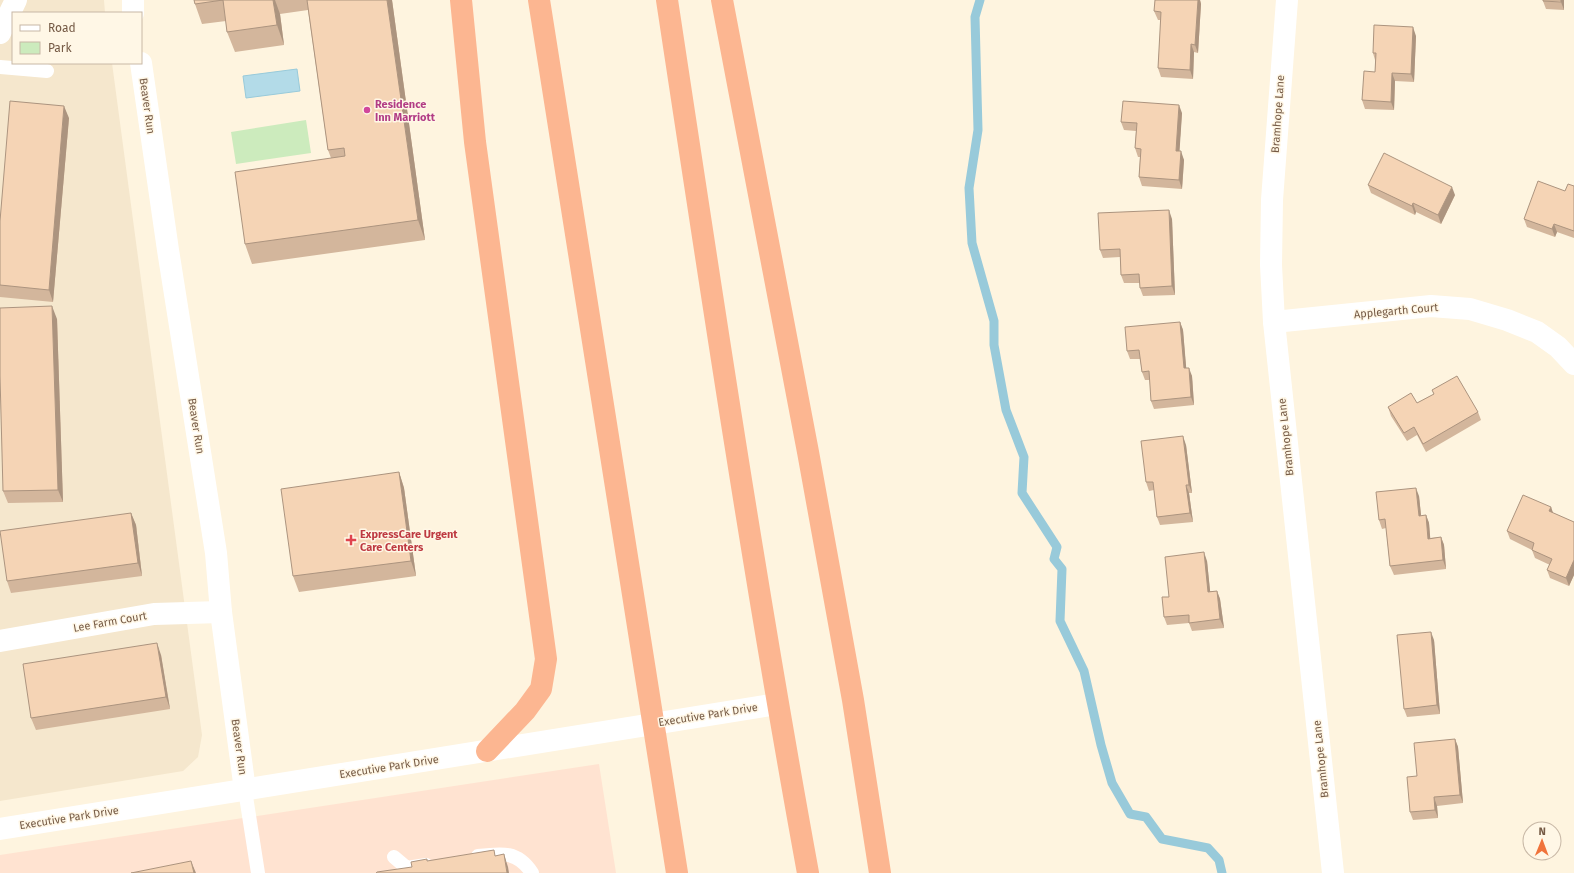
<svg xmlns="http://www.w3.org/2000/svg" width="1574" height="873" font-family="'Fira Sans',sans-serif">
<style>
.residential{fill:#f5e7cd}
.commercial{fill:#ffe3d1}
.green{fill:#ccebbd}
.water{fill:#b3dbe8;stroke:#98cada}
.lines{fill:none;stroke-linecap:round;stroke-linejoin:round}
.stream{stroke:#98cada;stroke-width:9}
.lane{stroke:#fff;stroke-width:14}
.street{stroke:#fff;stroke-width:22}
.highway{stroke:#fcb691;stroke-width:22}
.wall{fill:#d3b69c}
.shaded-wall{fill:#ac947f}
.building{fill:#f5d4b5;stroke:#ac947f}
.hotel-dot{fill:#d1479c;stroke:#fff7e6;stroke-width:1.5}
.health-dot{fill:#e0444e;stroke:#fff7e6;stroke-width:1.5}
.labels{text-anchor:middle;dominant-baseline:central;stroke-width:3;stroke-linejoin:round;paint-order:stroke}
.hotel-label{font-size:11px;font-weight:bold;fill:#b23c85;stroke:#fff7e6;text-anchor:start}
.street-label{font-size:11px;fill:#755a45;stroke:#fff7e6}
.health-label{font-size:11px;font-weight:bold;fill:#be3a42;stroke:#fff7e6;text-anchor:start}
</style>
<rect width="100%" height="100%" fill="#fef4df"/>
<path class="residential" d="M 0,0 L 104,0 L 105,13 L 13,13 L 13,63 L 112,63 L 202,735 L 198,757 L 183,771 L 0,801 Z"/>
<path class="commercial" d="M 599,764 L 616,873 L 0,873 L 0,855 Z"/>
<path class="green" d="M 306,120 L 311,153 L 236,164 L 231,132 Z"/>
<path class="water" d="M 297,69 L 300,91 L 246,98 L 243,76 Z"/>
<g class="lines">
<path class="stream" d="M 980,0 L 975,17 L 978,130 L 969,188 L 972,243 L 994,321 L 994,345 L 1006,410 L 1024,457 L 1022,493 L 1057,547 L 1054,559 L 1062,569 L 1060,621 L 1084,671 L 1101,745 L 1112,783 L 1130,814 L 1146,817 L 1162,839 L 1208,848 L 1219,860 L 1222,873"/>
<g class="lane">
<path d="M 0,67 L 47,71"/>
<path d="M 245,790 L 258,873"/>
<path d="M 478,856 C 502,853 518,851 532,873"/>
<path d="M 394,857 L 407,868 L 426,865"/>
</g>
<g class="street">
<path d="M 1287,0 L 1272,200 L 1271,265 L 1274,322 L 1333,873"/>
<path d="M 133,13 L 133,0"/>
<path d="M 0,33 L 16,0"/>
<path d="M 141,63 L 168,250 L 216,553 L 221,612 L 245,790"/>
<path d="M 1274,322 L 1431,306 L 1470,309 L 1507,320 L 1537,332 L 1558,347 L 1574,364"/>
<path d="M 0,641 L 154,614 L 221,612"/>
<path d="M 0,829 L 777,704"/>
</g>
<g class="highway">
<path d="M 461,0 L 475,142 L 546,659 L 541,689 L 525,711 L 487,751"/>
<path d="M 539,0 L 677,873"/>
<path d="M 667,0 C 711,291 755,583 808,873"/>
<path d="M 722,0 L 808,452 L 853,700 L 880,873"/>
</g>
</g>
<g class="wall">
<path d="M 194,0 L 392,0 L 425,240 L 252,264 L 245,244 L 331,158 L 328,150 L 308,10 L 280,14 L 284,45 L 235,52 L 227,32 L 226,21 L 202,24 L 195,4 Z"/>
<path d="M 1155,0 L 1200,0 L 1201,4 L 1198,53 L 1194,52 L 1193,79 L 1161,77 L 1158,68 L 1161,20 L 1158,20 L 1154,11 Z"/>
<path d="M 1564,0 L 1564,10 L 1546,9 L 1543,1 Z"/>
<path d="M 1416,36 L 1414,82 L 1395,81 L 1394,110 L 1365,109 L 1362,100 L 1375,72 L 1375,60 L 1373,53 Z"/>
<path d="M 1182,113 L 1179,151 L 1184,160 L 1182,189 L 1142,186 L 1139,177 L 1140,157 L 1138,157 L 1135,148 L 1136,131 L 1124,130 L 1121,122 Z"/>
<path d="M 69,118 L 53,302 L 0,297 L 0,221 Z"/>
<path d="M 1368,185 L 1455,195 L 1441,224 L 1416,212 L 1415,215 L 1371,193 Z"/>
<path d="M 1574,186 L 1574,238 L 1557,232 L 1555,237 L 1527,227 L 1524,219 Z"/>
<path d="M 1172,219 L 1175,295 L 1143,296 L 1140,288 L 1140,283 L 1124,283 L 1121,275 L 1120,257 L 1103,258 L 1100,250 Z"/>
<path d="M 57,319 L 63,502 L 8,503 L 3,491 Z"/>
<path d="M 1180,322 L 1183,330 L 1186,368 L 1192,376 L 1194,405 L 1154,409 L 1151,401 L 1150,380 L 1145,380 L 1142,372 L 1140,359 L 1130,359 L 1127,351 Z"/>
<path d="M 1432,390 L 1478,412 L 1481,420 L 1426,452 L 1417,435 L 1407,441 L 1391,416 L 1388,407 L 1417,403 L 1434,394 Z"/>
<path d="M 1186,445 L 1192,493 L 1189,493 L 1193,522 L 1160,525 L 1157,517 L 1154,490 L 1149,491 L 1146,482 Z"/>
<path d="M 399,472 L 404,488 L 416,576 L 299,592 L 293,576 Z"/>
<path d="M 1419,496 L 1421,516 L 1426,515 L 1429,523 L 1430,538 L 1441,537 L 1444,545 L 1446,569 L 1394,575 L 1390,566 L 1386,528 L 1382,529 L 1379,520 Z"/>
<path d="M 1551,507 L 1553,513 L 1574,522 L 1574,575 L 1569,586 L 1550,578 L 1547,570 L 1550,565 L 1535,558 L 1532,550 L 1510,539 L 1507,531 Z"/>
<path d="M 131,513 L 136,525 L 142,576 L 11,593 L 7,581 Z"/>
<path d="M 1207,561 L 1210,591 L 1217,591 L 1220,599 L 1224,628 L 1192,631 L 1189,623 L 1167,625 L 1164,617 L 1169,597 Z"/>
<path d="M 1434,640 L 1440,714 L 1407,717 L 1404,709 Z"/>
<path d="M 161,655 L 170,709 L 36,730 L 31,718 Z"/>
<path d="M 1455,739 L 1458,747 L 1463,803 L 1437,806 L 1438,818 L 1413,820 L 1410,812 L 1417,776 Z"/>
</g>
<g class="shaded-wall">
<path d="M 273,0 L 275,0 L 280,14 L 284,45 L 277,25 Z"/>
<path d="M 387,0 L 392,0 L 425,240 L 418,220 Z"/>
<path d="M 1198,0 L 1200,0 L 1201,4 L 1198,53 L 1195,45 Z"/>
<path d="M 1561,0 L 1564,0 L 1564,10 L 1561,2 Z"/>
<path d="M 1413,27 L 1416,36 L 1414,82 L 1411,74 Z"/>
<path d="M 1191,44 L 1194,52 L 1193,79 L 1190,70 Z"/>
<path d="M 1392,73 L 1395,81 L 1394,110 L 1391,102 Z"/>
<path d="M 1179,105 L 1182,113 L 1179,160 L 1176,151 Z"/>
<path d="M 64,106 L 69,118 L 53,302 L 49,290 Z"/>
<path d="M 1181,151 L 1184,160 L 1182,189 L 1179,180 Z"/>
<path d="M 1452,187 L 1455,195 L 1441,224 L 1438,215 Z"/>
<path d="M 1413,203 L 1416,212 L 1415,215 L 1412,206 Z"/>
<path d="M 1169,210 L 1172,219 L 1175,295 L 1172,286 Z"/>
<path d="M 1554,224 L 1557,232 L 1555,237 L 1552,229 Z"/>
<path d="M 52,306 L 57,319 L 63,502 L 58,490 Z"/>
<path d="M 1180,322 L 1183,330 L 1187,377 L 1184,368 Z"/>
<path d="M 1189,368 L 1192,376 L 1194,405 L 1191,397 Z"/>
<path d="M 1183,436 L 1186,445 L 1192,493 L 1189,485 Z"/>
<path d="M 399,472 L 404,488 L 416,576 L 411,561 Z"/>
<path d="M 1186,485 L 1189,493 L 1193,522 L 1190,513 Z"/>
<path d="M 1416,488 L 1419,496 L 1422,524 L 1419,516 Z"/>
<path d="M 1551,507 L 1554,516 L 1549,511 Z"/>
<path d="M 131,513 L 136,525 L 142,576 L 138,563 Z"/>
<path d="M 1426,515 L 1429,523 L 1431,547 L 1428,539 Z"/>
<path d="M 1441,537 L 1444,545 L 1446,569 L 1443,560 Z"/>
<path d="M 1204,552 L 1207,561 L 1211,600 L 1208,592 Z"/>
<path d="M 1574,560 L 1574,575 L 1569,586 L 1566,578 Z"/>
<path d="M 1217,591 L 1220,599 L 1224,628 L 1220,619 Z"/>
<path d="M 1431,632 L 1434,640 L 1440,714 L 1437,705 Z"/>
<path d="M 157,643 L 161,655 L 170,709 L 166,697 Z"/>
<path d="M 1455,739 L 1458,747 L 1463,803 L 1460,795 Z"/>
<path d="M 1434,797 L 1437,806 L 1438,818 L 1435,810 Z"/>
<path d="M 504,854 L 508,867 L 509,873 L 507,873 Z"/>
<path d="M 191,861 L 196,873 L 194,873 Z"/>
</g>
<g class="building">
<path d="M 194,0 L 273,0 L 277,25 L 227,32 L 223,0 L 195,4 Z"/>
<path d="M 307,0 L 387,0 L 418,220 L 245,244 L 235,172 L 345,156 L 344,148 L 328,150 Z"/>
<path d="M 1155,0 L 1198,0 L 1195,45 L 1191,44 L 1190,70 L 1158,68 L 1161,12 L 1154,11 Z"/>
<path d="M 1543,0 L 1561,0 L 1561,2 L 1543,1 Z"/>
<path d="M 1374,25 L 1413,27 L 1411,74 L 1392,73 L 1391,102 L 1362,100 L 1364,71 L 1375,72 L 1376,53 L 1373,53 Z"/>
<path d="M 10,101 L 64,106 L 49,290 L 0,285 L 0,221 Z"/>
<path d="M 1123,101 L 1179,105 L 1176,151 L 1181,151 L 1179,180 L 1139,177 L 1141,149 L 1135,148 L 1137,123 L 1121,122 Z"/>
<path d="M 1384,153 L 1452,187 L 1438,215 L 1413,203 L 1412,206 L 1368,185 Z"/>
<path d="M 1538,181 L 1565,191 L 1568,184 L 1574,186 L 1574,231 L 1554,224 L 1552,229 L 1524,219 Z"/>
<path d="M 1169,210 L 1172,286 L 1140,288 L 1139,274 L 1121,275 L 1120,249 L 1100,250 L 1098,213 Z"/>
<path d="M 52,306 L 58,490 L 3,491 L 0,376 L 0,308 Z"/>
<path d="M 1180,322 L 1184,368 L 1189,368 L 1191,397 L 1151,401 L 1149,371 L 1142,372 L 1139,350 L 1127,351 L 1125,327 Z"/>
<path d="M 1457,376 L 1478,412 L 1423,444 L 1414,427 L 1404,433 L 1388,407 L 1411,393 L 1417,403 L 1434,394 L 1432,390 Z"/>
<path d="M 1183,436 L 1189,485 L 1186,485 L 1190,513 L 1157,517 L 1153,482 L 1146,482 L 1141,441 Z"/>
<path d="M 399,472 L 411,561 L 293,576 L 281,489 Z"/>
<path d="M 1416,488 L 1419,516 L 1426,515 L 1428,539 L 1441,537 L 1443,560 L 1390,566 L 1385,519 L 1379,520 L 1376,492 Z"/>
<path d="M 1523,495 L 1551,507 L 1549,511 L 1574,522 L 1574,560 L 1566,578 L 1547,570 L 1552,559 L 1532,550 L 1534,543 L 1507,531 Z"/>
<path d="M 131,513 L 138,563 L 7,581 L 0,531 Z"/>
<path d="M 1204,552 L 1208,592 L 1217,591 L 1220,619 L 1189,623 L 1189,615 L 1164,617 L 1162,597 L 1169,597 L 1165,557 Z"/>
<path d="M 1431,632 L 1437,705 L 1404,709 L 1397,635 Z"/>
<path d="M 157,643 L 166,697 L 31,718 L 23,664 Z"/>
<path d="M 1455,739 L 1460,795 L 1434,797 L 1435,810 L 1410,812 L 1407,777 L 1417,776 L 1414,743 Z"/>
<path d="M 494,850 L 495,856 L 504,854 L 507,873 L 376,873 L 377,872 L 412,867 L 411,862 L 427,859 L 427,861 Z"/>
<path d="M 191,861 L 194,873 L 131,873 Z"/>
</g>
<circle class="hotel-dot" cx="367" cy="110" r="4"/>
<path class="health-dot" d="M349 534h4v4h4v4h-4v4h-4v-4h-4v-4h4z"/>
<g class="labels">
<g class="hotel-label">
<text x="375" y="104">Residence<tspan x="375" dy="13">Inn Marriott</tspan></text>
</g>
<g class="street-label">
<text transform="translate(147 106) rotate(82)">Beaver Run</text>
<text transform="translate(1278 114) rotate(-86)">Bramhope Lane</text>
<text transform="translate(1396 311) rotate(-5)">Applegarth Court</text>
<text transform="translate(196 426) rotate(81)">Beaver Run</text>
<text transform="translate(1286 437) rotate(-96)">Bramhope Lane</text>
<text transform="translate(110 622) rotate(-10)">Lee Farm Court</text>
<text transform="translate(708 715) rotate(-9)">Executive Park Drive</text>
<text transform="translate(239 747) rotate(82)">Beaver Run</text>
<text transform="translate(1321 759) rotate(-96)">Bramhope Lane</text>
<text transform="translate(389 767) rotate(-9)">Executive Park Drive</text>
<text transform="translate(69 818) rotate(-9)">Executive Park Drive</text>
</g>
<g class="health-label">
<text x="360" y="534">ExpressCare Urgent<tspan x="360" dy="13">Care Centers</tspan></text>
</g>
</g>
<rect x="12" y="12" width="130" height="52" fill="#fff7e6" stroke="#c8b8a6"/>
<rect x="20" y="25" width="20" height="6" fill="#ffffff" stroke="#c8b8a6"/>
<text x="48" y="32" font-size="12" fill="#755a45">Road</text>
<rect x="20" y="42" width="20" height="12" fill="#ccebbd" stroke="#c8b8a6"/>
<text x="48" y="52" font-size="12" fill="#755a45">Park</text>
<g transform="translate(1542 841) rotate(1)"><circle r="19" fill="#fff7e6" stroke="#c8b8a6"/>
<path d="M0-3L7 15L0 10L-7 15Z" fill="#f0733b"/>
<text y="-6" font-size="11" font-weight="bold" text-anchor="middle" fill="#755a45">N</text>
</g>
</svg>
